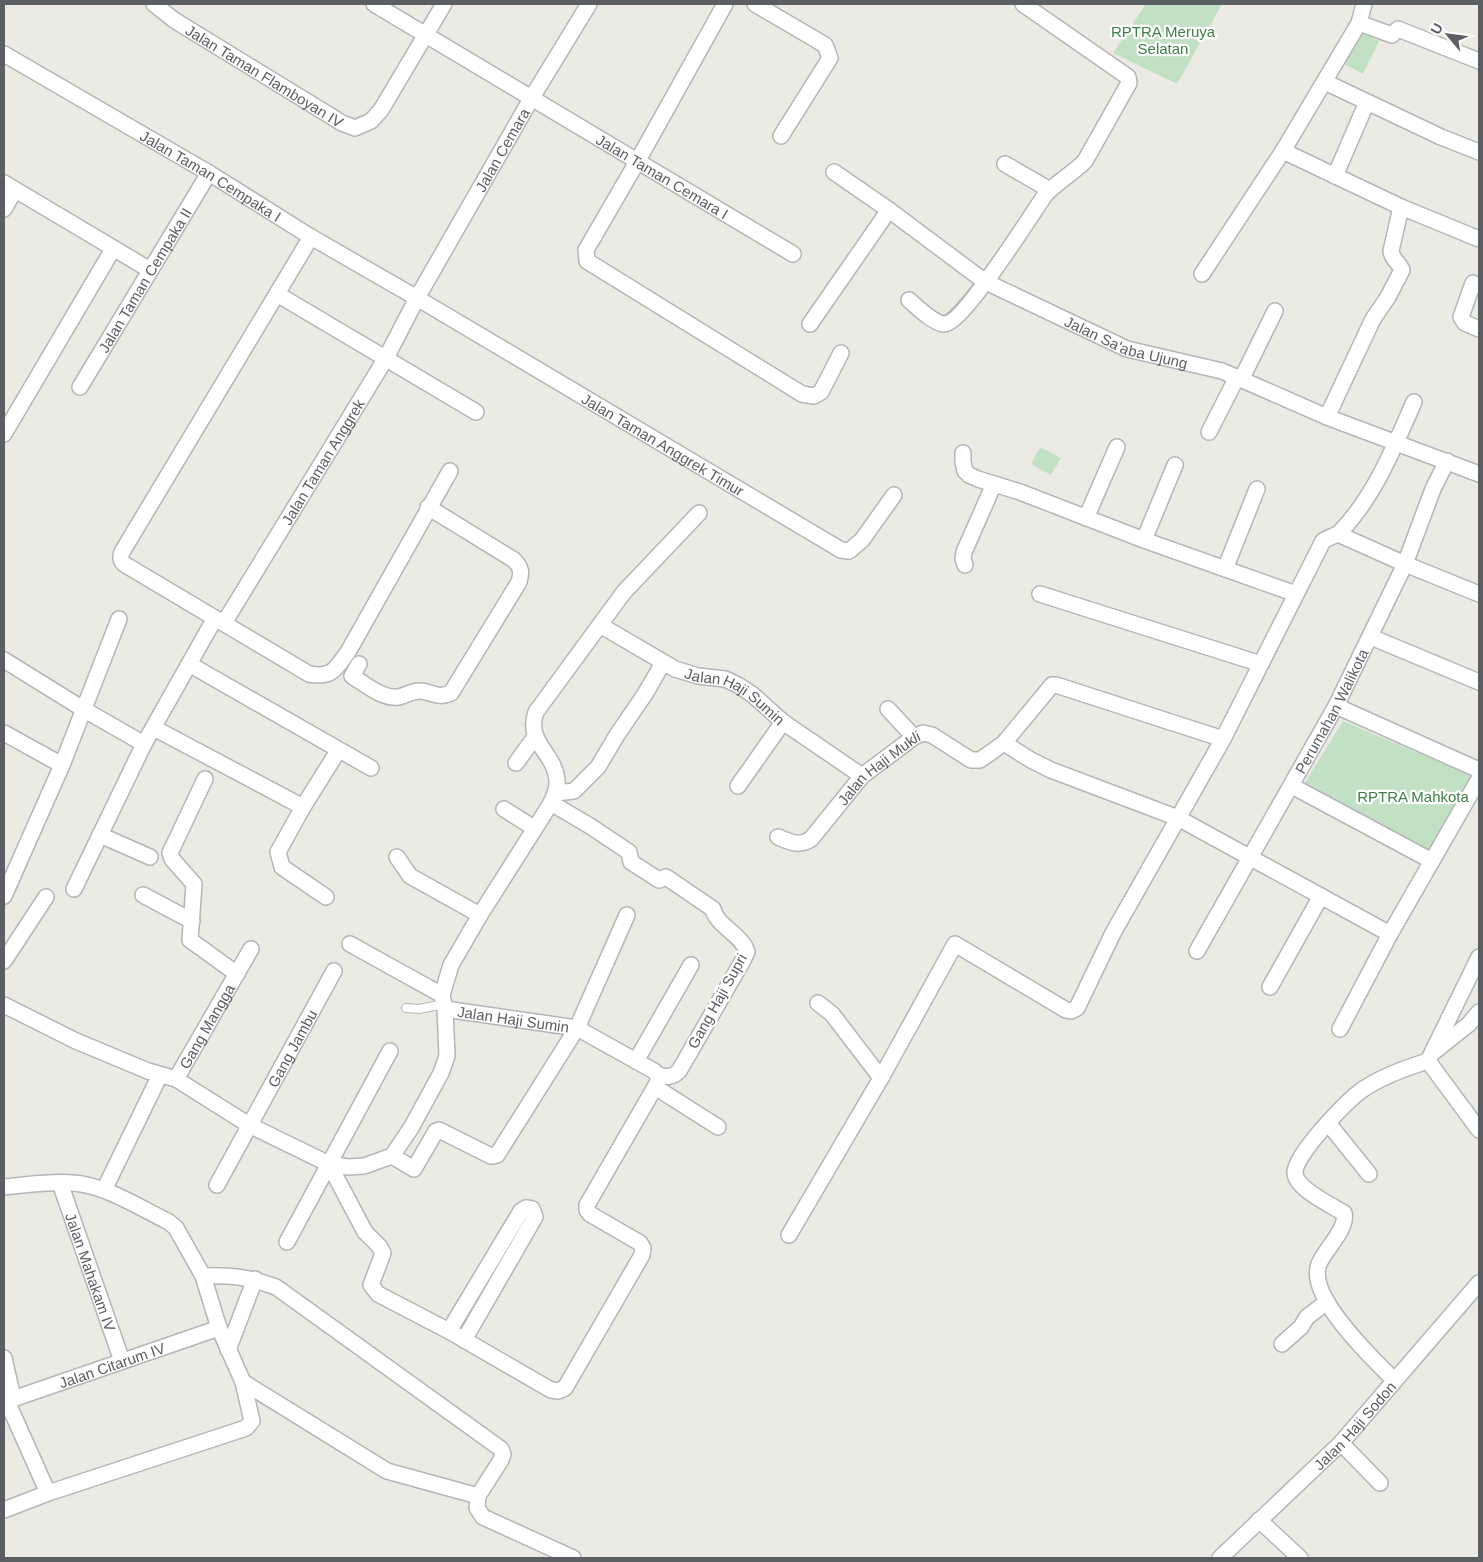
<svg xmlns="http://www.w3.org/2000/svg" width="1483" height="1562" font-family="Helvetica,sans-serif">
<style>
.green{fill:#c2e1c4}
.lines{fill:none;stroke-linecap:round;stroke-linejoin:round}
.lane-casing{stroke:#b4b5b9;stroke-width:10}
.street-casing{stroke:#b4b5b9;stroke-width:18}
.lane{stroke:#fff;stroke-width:8}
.street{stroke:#fff;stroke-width:15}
.labels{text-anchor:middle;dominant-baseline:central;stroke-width:4.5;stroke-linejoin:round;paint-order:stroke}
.park-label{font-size:15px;fill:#3e7f45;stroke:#fff}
.street-label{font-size:15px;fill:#5b5e62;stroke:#fff}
</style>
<rect width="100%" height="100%" fill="#ecebe3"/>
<g class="green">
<path d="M 1146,4 L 1222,4 L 1177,84 L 1113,53 Z"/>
<path d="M 1360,32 L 1379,41 L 1363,74 L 1344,64 Z"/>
<path d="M 1040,447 L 1061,458 L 1051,475 L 1031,464 Z"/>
<path d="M 1343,721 L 1472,776 L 1431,852 L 1304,784 Z"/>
</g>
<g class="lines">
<defs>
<path id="lane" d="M 406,1008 L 419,1009 L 444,1004"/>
<g id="street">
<path id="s1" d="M 154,4 L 174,20 L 342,123 L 355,128 L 371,121 L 381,110 L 444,4"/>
<path id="s2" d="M 374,4 L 793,254"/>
<path d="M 725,4 L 637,162 L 586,250 L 587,261 L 802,394 L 814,396 L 821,392 L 841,353"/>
<path d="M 755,4 L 825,45 L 830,58 L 781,136"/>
<path d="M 1359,23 L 1392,35 L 1398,29 L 1479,61"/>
<path id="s3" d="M 4,54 L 209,173 L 311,237 L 417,298 L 841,550 L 849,551 L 862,540 L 894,495"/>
<path d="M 1325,82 L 1441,137 L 1479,152"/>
<path d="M 1283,151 L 1401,207 L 1479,239"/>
<path d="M 1005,164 L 1050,190"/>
<path id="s4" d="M 834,172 L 889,210 L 984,281 L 1127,349 L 1222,371 L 1327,417 L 1479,474"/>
<path d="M 1335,176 L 1367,102"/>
<path d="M 4,183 L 150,270"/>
<path d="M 4,209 L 15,190"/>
<path d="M 311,237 L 122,552 C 120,557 120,560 124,564 L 309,674 C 333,678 335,669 348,652 L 450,471"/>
<path d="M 1202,274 L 1283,151 L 1359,23 L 1364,4"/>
<path d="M 1473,283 L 1461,317 L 1465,323 L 1479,329"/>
<path d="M 277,294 L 476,412"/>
<path d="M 909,300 C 917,307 933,323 944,324 C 962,325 1032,214 1045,195 C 1057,182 1072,174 1085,161 L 1129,83 L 1128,77 L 1023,4"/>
<path d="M 810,324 L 889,210"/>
<path d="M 1241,380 L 1275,311"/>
<path id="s5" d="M 80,387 L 209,173"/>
<path d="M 1327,417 L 1373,319 L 1388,297 L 1402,270 C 1399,262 1392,260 1391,251 L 1401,207"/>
<path d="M 1209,432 L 1237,377"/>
<path d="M 4,434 L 113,249"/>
<path d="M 963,453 L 963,462 L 965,471 L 969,475 L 978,479 L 1020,492 L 1144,540 L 1296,594"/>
<path d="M 1086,518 L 1117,447"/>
<path d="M 1338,534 L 1405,564 L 1479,594"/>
<path d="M 1144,540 L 1175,465"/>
<path d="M 965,565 L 963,559 L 964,552 L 994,484"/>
<path d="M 1225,569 L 1257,489"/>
<path d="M 1040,594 L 1261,664"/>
<path id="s6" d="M 224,623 L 386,358 L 417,298 L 531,99 L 589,4"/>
<path id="s7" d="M 600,625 L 675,669 L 698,676 L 725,679 L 738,685 L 753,695 L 783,722 L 862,776"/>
<path d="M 1371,637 L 1479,682"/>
<path d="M 4,660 L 83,709 L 144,744"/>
<path d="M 189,664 L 371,768"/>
<path d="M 359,664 L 352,676 C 365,684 382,699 398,697 C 406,696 412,690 421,691 C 433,692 437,699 451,693 L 519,582 C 522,572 521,567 514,560 L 428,507"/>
<path d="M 1336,706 L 1479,770"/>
<path d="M 888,709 L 914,737"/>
<path d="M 154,728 L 303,807"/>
<path d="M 4,733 L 62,765"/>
<path d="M 1004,743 L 1031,760 L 1051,770 L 1178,818 L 1390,934"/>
<path d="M 516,763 L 535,737"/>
<path d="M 205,779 L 170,853 L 172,859 L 194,884 L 190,940 L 237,974"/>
<path d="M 738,786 L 783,722"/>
<path d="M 1292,786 L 1432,861"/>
<path d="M 556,793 L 574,791 L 598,767 L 617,735 L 645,694 L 663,663"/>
<path d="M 551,803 L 590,826 L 629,852 L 631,862 L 659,880 L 666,877 L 713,909 C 717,927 742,934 747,952 L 742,962 L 679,1071 C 672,1078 667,1077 658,1075"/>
<path d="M 504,809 L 534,828"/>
<path d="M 100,835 L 150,857"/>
<path id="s8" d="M 778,837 C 790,842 799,847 811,839 L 862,776 L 914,737 L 923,733 L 932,735 L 971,760 L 980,760 L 1004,743 L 1052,685 L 1056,685 L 1223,739"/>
<path d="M 397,857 L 410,876 L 480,915"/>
<path d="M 74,889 L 144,744 L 215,618"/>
<path d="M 143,895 L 192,921"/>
<path d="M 4,896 L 62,765 L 119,619"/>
<path d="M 326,897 L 282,867 L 278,852 L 303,807 L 338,751"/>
<path d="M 350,944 L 442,995"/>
<path id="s9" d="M 1197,951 L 1336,706 L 1405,564 L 1433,489 L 1447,461"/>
<path d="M 4,961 L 46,897"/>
<path d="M 1270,987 L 1321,896"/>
<path d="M 818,1003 L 832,1014 L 881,1078"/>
<path d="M 4,1005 L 76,1041 L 148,1071 L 176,1079 L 249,1125 L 329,1164 L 348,1167 L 364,1166 L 392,1156 L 411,1128 L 441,1073 L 447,1056 L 445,1009 L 442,995 L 451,965 L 480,915 L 551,803 C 554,796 558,789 557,780 C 555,753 525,742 536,712 L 624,592 L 699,513"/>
<path id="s10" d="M 445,1009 L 577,1028 L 654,1071 L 658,1075"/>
<path d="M 1340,1029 L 1390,934 L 1479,779"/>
<path d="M 1435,1051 L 1469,1024 L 1479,1012"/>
<path d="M 636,1061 L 691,965"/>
<path d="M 1428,1061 L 1479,1130"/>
<path id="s11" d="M 176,1079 L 251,949"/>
<path d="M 655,1087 L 718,1127"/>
<path d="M 1328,1123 L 1369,1174"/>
<path d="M 392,1156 L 414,1169 L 436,1131 L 439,1130 L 491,1156 L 494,1156 L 497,1155 L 577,1028 L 627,915"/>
<path d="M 329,1164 L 365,1232 L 379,1246 L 383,1253 L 371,1285 L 378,1294 L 449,1331 L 551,1390 L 558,1391 L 565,1388 L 642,1255 L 643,1248 L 640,1243 L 590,1214 L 587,1210 L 587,1205 L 655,1087 L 658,1081 L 658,1075"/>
<path id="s12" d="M 60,1183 L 122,1361"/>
<path id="s13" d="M 217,1185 L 334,971"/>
<path d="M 4,1187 C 26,1185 51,1181 73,1183 C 105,1185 140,1208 169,1222 L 176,1228 L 203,1276 L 219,1328 L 243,1382 L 252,1421 L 246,1428 L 48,1493 L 4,1510"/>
<path d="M 104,1190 L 160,1075"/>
<path d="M 789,1235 L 881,1078 L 955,944 L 1066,1010 L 1071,1011 L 1077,1008 L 1113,933 L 1223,739 L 1323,541 C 1328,537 1336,536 1340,532 C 1375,496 1394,447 1414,402"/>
<path d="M 287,1242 L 390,1051"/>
<path d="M 203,1276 C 233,1275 248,1277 276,1287 L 501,1449 L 503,1454 L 501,1460 L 478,1496"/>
<path d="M 449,1331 L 521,1211 L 526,1208 L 532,1209 L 535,1217 L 464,1340"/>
<path d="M 1282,1344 L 1301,1327 L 1307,1317 L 1327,1302"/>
<path d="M 228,1350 L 255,1279"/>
<path d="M 4,1358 L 13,1398"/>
<path d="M 1394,1380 C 1373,1359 1306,1296 1319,1264 C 1325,1249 1348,1229 1344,1213 C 1331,1205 1296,1189 1295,1173 C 1294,1155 1347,1101 1362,1090 C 1381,1077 1405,1068 1428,1061 L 1479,957"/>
<path d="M 243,1382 L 387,1471 L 478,1496 L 477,1508 L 483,1517 L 573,1558"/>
<path d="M 7,1401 L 48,1493"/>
<path id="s14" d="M 4,1402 L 219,1328"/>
<path d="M 1341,1443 L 1380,1483"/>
<path d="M 1259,1520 L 1300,1558"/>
<path id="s15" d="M 1220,1558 L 1341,1443 L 1479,1283"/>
</g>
</defs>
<use href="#lane" class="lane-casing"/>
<use href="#street" class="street-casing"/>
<use href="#lane" class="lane"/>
<use href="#street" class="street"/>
</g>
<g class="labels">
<g class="park-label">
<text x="1163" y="31">RPTRA Meruya<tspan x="1163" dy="17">Selatan</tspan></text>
<text x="1413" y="796">RPTRA Mahkota</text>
</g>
<g class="street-label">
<text stroke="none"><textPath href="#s1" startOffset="132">Jalan Taman Flamboyan IV</textPath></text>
<text stroke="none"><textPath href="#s6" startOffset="549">Jalan Cemara</textPath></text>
<text stroke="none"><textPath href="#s3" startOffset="240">Jalan Taman Cempaka I</textPath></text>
<text stroke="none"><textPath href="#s2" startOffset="336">Jalan Taman Cemara I</textPath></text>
<text stroke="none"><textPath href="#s5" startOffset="125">Jalan Taman Cempaka II</textPath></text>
<text stroke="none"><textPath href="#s4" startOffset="341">Jalan Sa'aba Ujung</textPath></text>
<text stroke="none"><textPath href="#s3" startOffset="766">Jalan Taman Anggrek Timur</textPath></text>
<text stroke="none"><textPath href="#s6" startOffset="189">Jalan Taman Anggrek</textPath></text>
<text stroke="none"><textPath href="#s7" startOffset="154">Jalan Haji Sumin</textPath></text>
<text stroke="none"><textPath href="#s9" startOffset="275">Perumahan Walikota</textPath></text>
<text stroke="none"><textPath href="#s8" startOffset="134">Jalan Haji Mukli</textPath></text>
<text transform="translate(717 1001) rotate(-61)">Gang Haji Supri</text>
<text stroke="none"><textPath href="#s10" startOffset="69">Jalan Haji Sumin</textPath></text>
<text stroke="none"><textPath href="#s11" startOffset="61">Gang Mangga</textPath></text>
<text stroke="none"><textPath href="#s13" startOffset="156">Gang Jambu</textPath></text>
<text stroke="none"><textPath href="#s12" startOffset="94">Jalan Mahakam IV</textPath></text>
<text stroke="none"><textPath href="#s14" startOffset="114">Jalan Citarum IV</textPath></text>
<text stroke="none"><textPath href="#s15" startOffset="189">Jalan Haji Sodon</textPath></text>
</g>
</g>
<rect width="1483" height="1562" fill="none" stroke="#5b5e62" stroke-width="10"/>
<g transform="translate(1448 35) rotate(299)" stroke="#ffffff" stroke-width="4" paint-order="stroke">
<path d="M0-4L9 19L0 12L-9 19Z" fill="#5b5e62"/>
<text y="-8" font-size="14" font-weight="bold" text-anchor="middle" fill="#5b5e62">U</text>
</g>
</svg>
